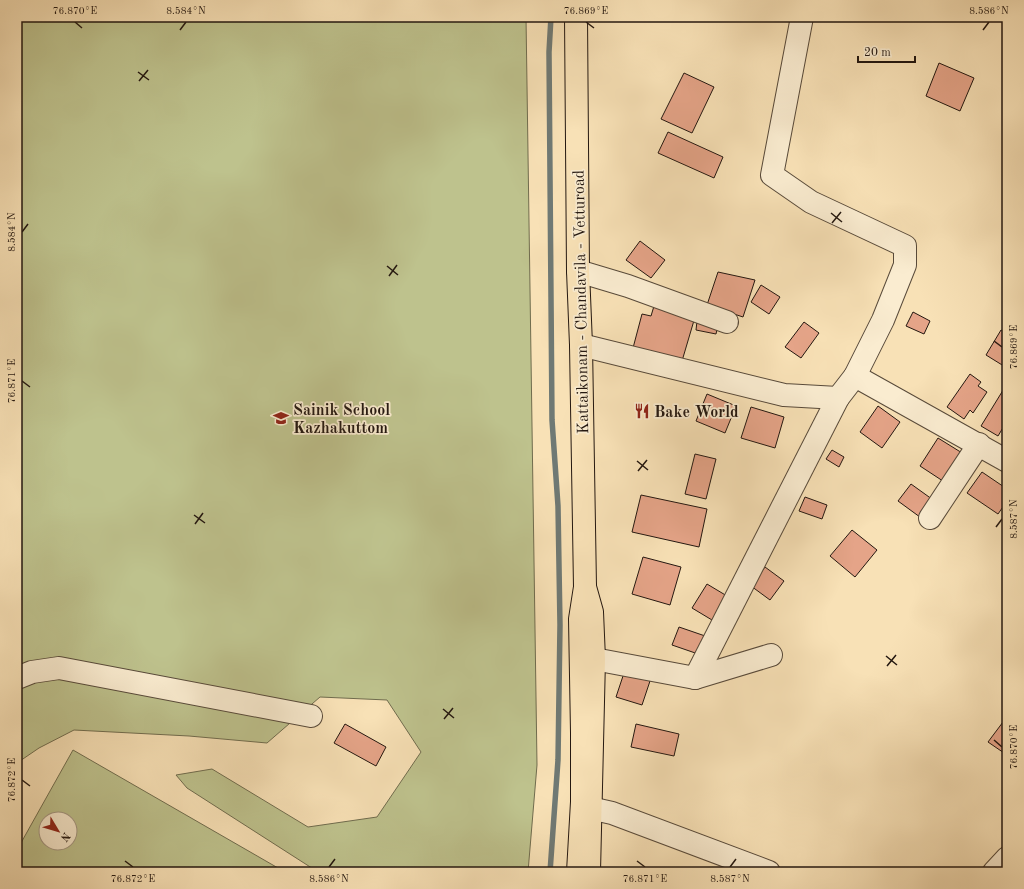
<svg xmlns="http://www.w3.org/2000/svg" width="1024" height="889" font-family="'Old Standard TT',serif">
<rect width="100%" height="100%" fill="#f8e1b6"/>
<filter id="stains"><feTurbulence type="fractalNoise" baseFrequency=".005" numOctaves="4"/><feColorMatrix values="0 0 0 0 .2 0 0 0 0 .09 0 0 0 0 .02 0 0 0 .5 -.17"/></filter>
<radialGradient id="worn" r=".72"><stop offset=".6" stop-color="#630" stop-opacity="0"/><stop offset="1" stop-color="#630" stop-opacity=".3"/></radialGradient>
<g fill="#bec28d" stroke="#706c4e" fill-rule="evenodd">
<polygon points="17,17 526,17 537,765 528,872 318,872 187,788 176,775 212,769 308,827 377,817 421,752 387,700 320,697 267,743 189,736 74,730 39,748 17,763"/>
<path d="M73,750L285,872H17V850ZM46,819H70V843H46Z"/>
</g>
<g fill="none" stroke-linecap="round" stroke-linejoin="round">
<polyline stroke="#6f7974" stroke-width="5.5" points="550,872 558,760 560,625 558,506 552,420 549,52 551,17"/>
</g>
<g fill="#e5a488" stroke="#231710">
<polygon points="939,63 974,78 960,111 926,96"/>
<polygon points="684,73 714,87 692,133 661,119"/>
<polygon points="668,132 723,157 714,178 658,153"/>
<polygon points="640,241 665,260 651,278 626,260"/>
<polygon points="718,272 755,280 743,317 707,305"/>
<polygon points="761,285 780,297 769,314 751,302"/>
<polygon points="654,306 695,317 682,361 633,348 642,314 651,316"/>
<polygon points="913,312 930,321 924,334 906,326"/>
<polygon points="697,321 718,325 716,334 696,330"/>
<polygon points="804,322 819,333 801,358 785,347"/>
<polygon points="1001,330 1007,333 1007,368 986,355"/>
<polygon points="970,374 981,382 978,386 987,392 973,413 970,410 964,419 947,407"/>
<polygon points="1005,387 1007,388 1007,421 998,436 981,426"/>
<polygon points="707,394 736,406 725,433 696,421"/>
<polygon points="878,406 900,422 882,448 860,432"/>
<polygon points="751,407 784,417 775,448 741,438"/>
<polygon points="938,438 967,456 949,485 920,466"/>
<polygon points="832,450 844,457 839,467 826,459"/>
<polygon points="695,454 716,459 706,499 685,494"/>
<polygon points="982,472 1007,489 1007,501 998,514 967,493"/>
<polygon points="911,484 936,502 924,520 898,501"/>
<polygon points="641,495 707,509 699,547 632,532"/>
<polygon points="805,497 827,505 822,519 799,511"/>
<polygon points="852,530 877,550 855,577 830,556"/>
<polygon points="643,557 681,567 670,605 632,594"/>
<polygon points="765,567 784,581 770,600 751,586"/>
<polygon points="707,584 732,599 717,623 692,608"/>
<polygon points="679,627 711,638 704,656 672,645"/>
<polygon points="624,673 650,681 642,705 616,697"/>
<polygon points="1006,718 1007,718 1007,755 988,742"/>
<polygon points="345,724 386,747 376,766 334,743"/>
<polygon points="636,724 679,734 674,756 631,747"/>
</g>
<g fill="none" stroke-linecap="round" stroke-linejoin="round">
<defs>
<g id="minor">
<polyline points="802,17 772,175 811,202 905,246 905,265 883,320 855,376"/>
<polyline points="578,271 628,286 727,322"/>
<polyline points="581,345 784,395 838,398 855,376 1007,461"/>
<polyline points="930,518 979,444"/>
<polyline points="594,659 695,678 771,655"/>
<polyline points="17,678 32,672 59,668 311,716"/>
<polyline points="695,678 838,398"/>
<polyline points="590,808 612,813 769,872"/>
<polyline points="994,872 1007,858"/>
</g>
<g id="major">
<polyline points="576,17 578,271 581,345 585,587"/>
<polyline points="578,872 582,802 582,733 580,619 585,587 592,612 594,659 589,872"/>
</g>
</defs>
<use href="#minor" stroke="#584a3a" stroke-width="24"/>
<use href="#major" stroke="#231710" stroke-width="24"/>
<use href="#minor" stroke="#faecd0" stroke-width="22"/>
<use href="#major" stroke="#f8e1b6" stroke-width="22"/>
</g>
<path fill="none" stroke="#231710" stroke-width="1.5" d="M75,22L82,28M586,22L594,28M180,30L186,22M983,30L989,22M138,72L149,80M139,81L148,70M831,213L842,222M832,223L841,212M22,232L28,224M387,266L398,275M389,276L397,265M994,341L1002,347M22,381L30,387M637,461L648,470M638,471L647,460M194,515L205,523M195,524L203,513M996,527L1002,519M886,656L897,665M887,666L896,655M443,709L454,718M444,719L453,708M994,740L1002,747M22,780L30,786M125,861L133,867M637,861L645,867M329,867L335,859M730,867L736,859"/>
<defs>
<symbol id="restaurant-bare" viewBox="-9 -9 18 18"><path d="M-5-6h1v4h1v-4h1v4h1v-4h1v5L-1.5 .5V6h-2V.5L-5-1ZM5-6V6H3V1.5H1.5Q1.5-4 5-6Z" fill="#8f2418" stroke="#faecd0" stroke-width="2.5" paint-order="stroke"/></symbol>
<symbol id="school-bare" viewBox="-9 -9 18 18"><path d="M0-5L7-2L0 1L-7-2ZM-4 1L0 2.5L4 1V4Q0 6-4 4Z" fill="#8f2418" stroke="#faecd0" stroke-width="2.5" paint-order="stroke"/></symbol>
</defs>
<g fill-rule="evenodd">
<use href="#restaurant-bare" x="631" y="400" width="22" height="22"/>
<use href="#school-bare" x="270" y="407" width="22" height="22"/>
</g>
<g text-anchor="middle" stroke-width="3.5" stroke-linejoin="round" paint-order="stroke">
<g font-size="16" fill="#231710" stroke="#faecd0">
<text transform="translate(580 302) rotate(-91)" y="6">Kattaikonam - Chandavila - Vetturoad</text>
</g>
<g font-size="16" font-weight="bold" fill="#231710" stroke="#faecd0" text-anchor="start">
<text x="293" y="415">Sainik School<tspan x="293" dy="18">Kazhakuttom</tspan></text>
<text x="654" y="417">Bake World</text>
</g>
</g>
<rect width="1024" height="889" fill="none" stroke="#f8e1b6" stroke-width="44"/>
<g transform="translate(58 831) rotate(128)"><circle r="19" fill="#faecd0" stroke="#a49783"/>
<path d="M0-3L7 15L0 10L-7 15Z" fill="#8f2418"/>
<text y="-6" font-size="11" font-weight="bold" text-anchor="middle" fill="#231710">N</text>
</g>
<path d="M858 56v6h57v-6" fill="none" stroke="#231710" stroke-width="2"/>
<text x="864" y="56" font-size="12" fill="#231710" stroke="#faecd0" stroke-width="3" paint-order="stroke">20 m</text>
<rect x="22" y="22" width="980" height="845" fill="none" stroke="#231710" stroke-width="1.5"/>
<g font-size="10" text-anchor="middle" fill="#231710">
<text x="75" y="14">76.870°E</text>
<text x="186" y="14">8.584°N</text>
<text x="586" y="14">76.869°E</text>
<text x="989" y="14">8.586°N</text>
<text transform="translate(11 232) rotate(-90)" y="4">8.584°N</text>
<text transform="translate(1013 347) rotate(-90)" y="4">76.869°E</text>
<text transform="translate(11 381) rotate(-90)" y="4">76.871°E</text>
<text transform="translate(1013 519) rotate(-90)" y="4">8.587°N</text>
<text transform="translate(1013 747) rotate(-90)" y="4">76.870°E</text>
<text transform="translate(11 780) rotate(-90)" y="4">76.872°E</text>
<text x="133" y="882">76.872°E</text>
<text x="329" y="882">8.586°N</text>
<text x="645" y="882">76.871°E</text>
<text x="730" y="882">8.587°N</text>
</g>
<rect width="100%" height="100%" filter="url(#stains)"/>
<rect width="100%" height="100%" fill="url(#worn)"/>
</svg>
